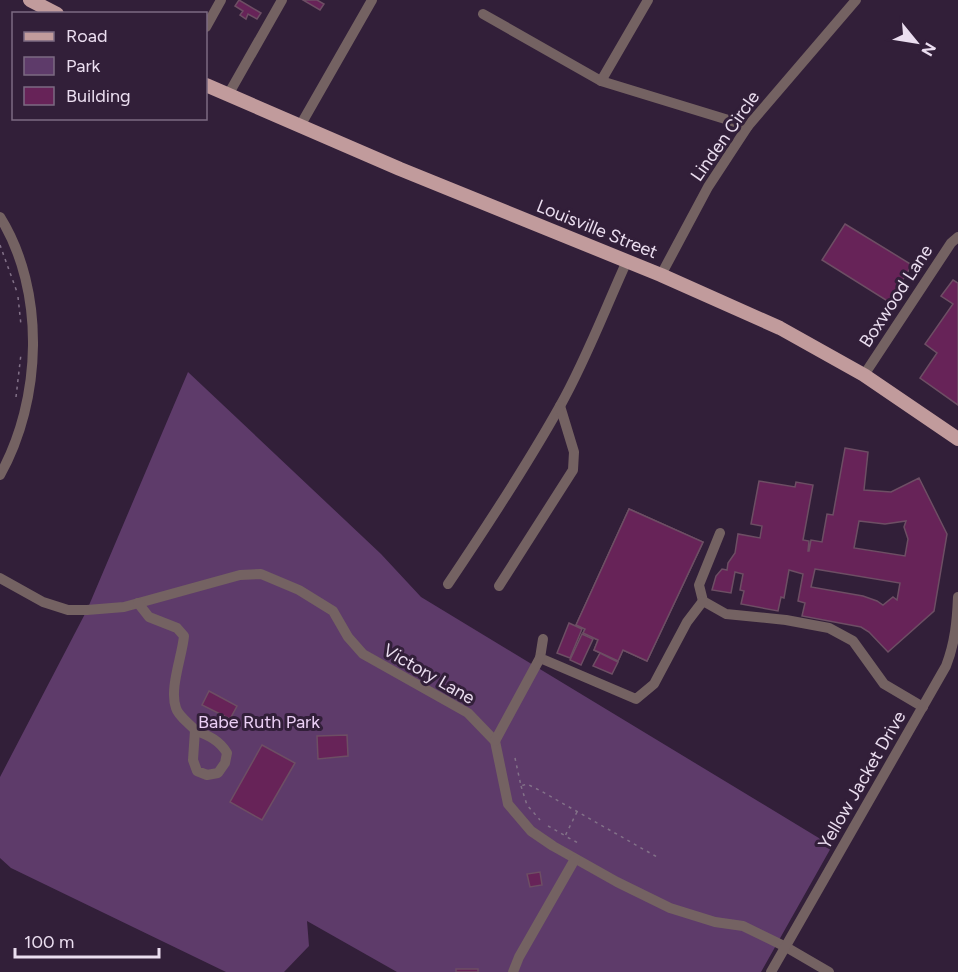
<svg xmlns="http://www.w3.org/2000/svg" width="958" height="972" font-family="Figtree,sans-serif">
<rect width="100%" height="100%" fill="#321f39"/>
<polygon fill="#5e3b6a" points="188,372 381,554 421,597 832,846 761,972 397,972 307,921 309,946 284,972 226,972 11,868 0,858 0,777 87,610"/>
<g fill="#672358" stroke="#6d4e64" stroke-width="1.5" fill-rule="evenodd">
<polygon points="239,0 261,13 257,19 248,14 246,19 240,15 243,11 235,6"/>
<polygon points="303,0 317,0 324,4 320,10"/>
<polygon points="845,224 912,265 889,302 822,260"/>
<polygon points="953,280 958,283 958,405 920,378 937,353 925,344 953,304 941,296"/>
<path d="M845,448L868,452L864,490L891,492L919,478L947,534L934,611L888,652L869,632L861,627L802,616L805,603L798,601L803,574L789,570L784,598L781,597L778,611L741,604L744,591L740,590L743,574L735,572L731,593L712,590L716,576L722,569L727,570L728,563L735,553L738,534L760,538L762,526L751,524L759,481L795,487L796,482L813,485L803,540L809,541L808,551H809L811,540L822,542L827,514L833,515ZM859,521L885,524L906,521L904,527L908,539L905,556L854,548ZM815,569L900,583L897,600L893,597L883,605L877,601L863,596L811,587Z"/>
<polygon points="629,509 703,542 647,661 623,650 618,661 594,650 598,640 583,633 585,629 576,625"/>
<polygon points="629,509 703,542 647,661 623,650 618,661 594,650 598,640 583,633 585,629 576,625"/>
<polygon points="569,623 582,629 570,658 557,653"/>
<polygon points="582,634 593,639 581,665 570,660"/>
<polygon points="600,653 618,662 612,674 593,666"/>
<polygon points="209,691 237,706 230,719 202,705"/>
<polygon points="347,735 348,756 318,759 317,736"/>
<polygon points="262,745 295,763 262,820 230,802"/>
<polygon points="540,872 542,885 530,887 527,874"/>
<rect x="456" y="969" width="22" height="3"/>
</g>
<g fill="none" stroke-linecap="round" stroke-linejoin="round">
<g stroke="#827188" stroke-width="1.5" stroke-dasharray="3 4.5" stroke-linecap="butt">
<polyline points="0,245 17,292"/>
<polyline points="18,297 21,325"/>
<polyline points="16,397 21,354"/>
<polyline points="515,758 521,786 527,784 541,791 657,857"/>
<polyline points="521,786 527,805 540,820"/>
<polyline points="577,812 565,836 580,844"/>
<polyline points="548,826 564,835"/>
</g>
<g stroke="#746262" stroke-width="10">
<polyline points="483,14 601,81 748,126"/>
<polyline points="206,27 221,0"/>
<polyline points="601,81 648,0"/>
<polyline points="228,95 282,0"/>
<polyline points="300,126 372,0"/>
<path d="M0,217C46,291 42,400 0,475"/>
<polyline points="661,275 708,187 748,126 856,0"/>
<polyline points="864,375 951,243 958,237"/>
<polyline points="720,533 699,585 703,601 726,614 786,620 829,628 853,641 884,684 923,707"/>
<polyline points="0,578 43,602 68,610 87,610 124,607 240,575 261,574 299,590 333,611 348,637 363,654 468,713 495,741 508,804 531,831 553,846 617,882 670,908 715,922 743,926 786,947 829,972"/>
<path d="M448,584C487,526 526,467 560,406C586,360 605,309 627,261"/>
<polyline points="499,586 573,470 574,452 560,406"/>
<path d="M138,603L149,617L177,628L184,636C182,657 169,689 176,708C178,716 190,724 195,730L193,760L197,771L207,775L218,773L225,763L227,753C219,740 209,736 195,730"/>
<polyline points="543,639 540,658 636,699 654,684 687,622 703,601"/>
<polyline points="495,741 540,658"/>
<polyline points="513,972 519,957 575,859"/>
<path d="M771,972L946,666C955,643 957,621 958,597"/>
</g>
<g stroke="#c19b9c" stroke-width="14">
<polyline points="30,0 57,14"/>
<polyline points="206,85 400,169 661,275 780,328 864,375 958,439"/>
</g>
</g>
<g text-anchor="middle" stroke-width="6" stroke-linejoin="round" paint-order="stroke">
<g font-size="18" fill="#ebdef0" stroke="#321f39">
<text transform="translate(725 136) rotate(-55)" y="6">Linden Circle</text>
<text transform="translate(597 229) rotate(22)" y="6">Louisville Street</text>
<text transform="translate(896 296) rotate(-57)" y="6">Boxwood Lane</text>
<text transform="translate(429 674) rotate(30)" y="6">Victory Lane</text>
<text transform="translate(862 780) rotate(-60)" y="6">Yellow Jacket Drive</text>
</g>
<g font-size="18" fill="#ebcff5" stroke="#321f39">
<text x="259" y="728">Babe Ruth Park</text>
</g>
</g>
<rect x="12" y="12" width="195" height="108" fill="#321f39" stroke="#7c6b82" stroke-width="1.5"/>
<rect x="24" y="32" width="30" height="9" fill="#c19b9c" stroke="#7c6b82" stroke-width="1.5"/>
<text x="66" y="42" font-size="18" fill="#ebdef0">Road</text>
<rect x="24" y="57" width="30" height="18" fill="#5e3b6a" stroke="#7c6b82" stroke-width="1.5"/>
<text x="66" y="72" font-size="18" fill="#ebdef0">Park</text>
<rect x="24" y="87" width="30" height="18" fill="#672358" stroke="#7c6b82" stroke-width="1.5"/>
<text x="66" y="102" font-size="18" fill="#ebdef0">Building</text>
<g transform="translate(916 42) rotate(120)" stroke="#321f39" stroke-width="4.5" paint-order="stroke">
<path d="M0-4.5L10 22L0 15L-10 22Z" fill="#ebdef0"/>
<text y="-9" font-size="16" font-weight="bold" text-anchor="middle" fill="#ebdef0">N</text>
</g>
<path d="M15 948v9h144v-9" fill="none" stroke="#ebdef0" stroke-width="3"/>
<text x="24" y="948" font-size="18" fill="#ebdef0" stroke="#321f39" stroke-width="4.5" paint-order="stroke">100 m</text>
</svg>
